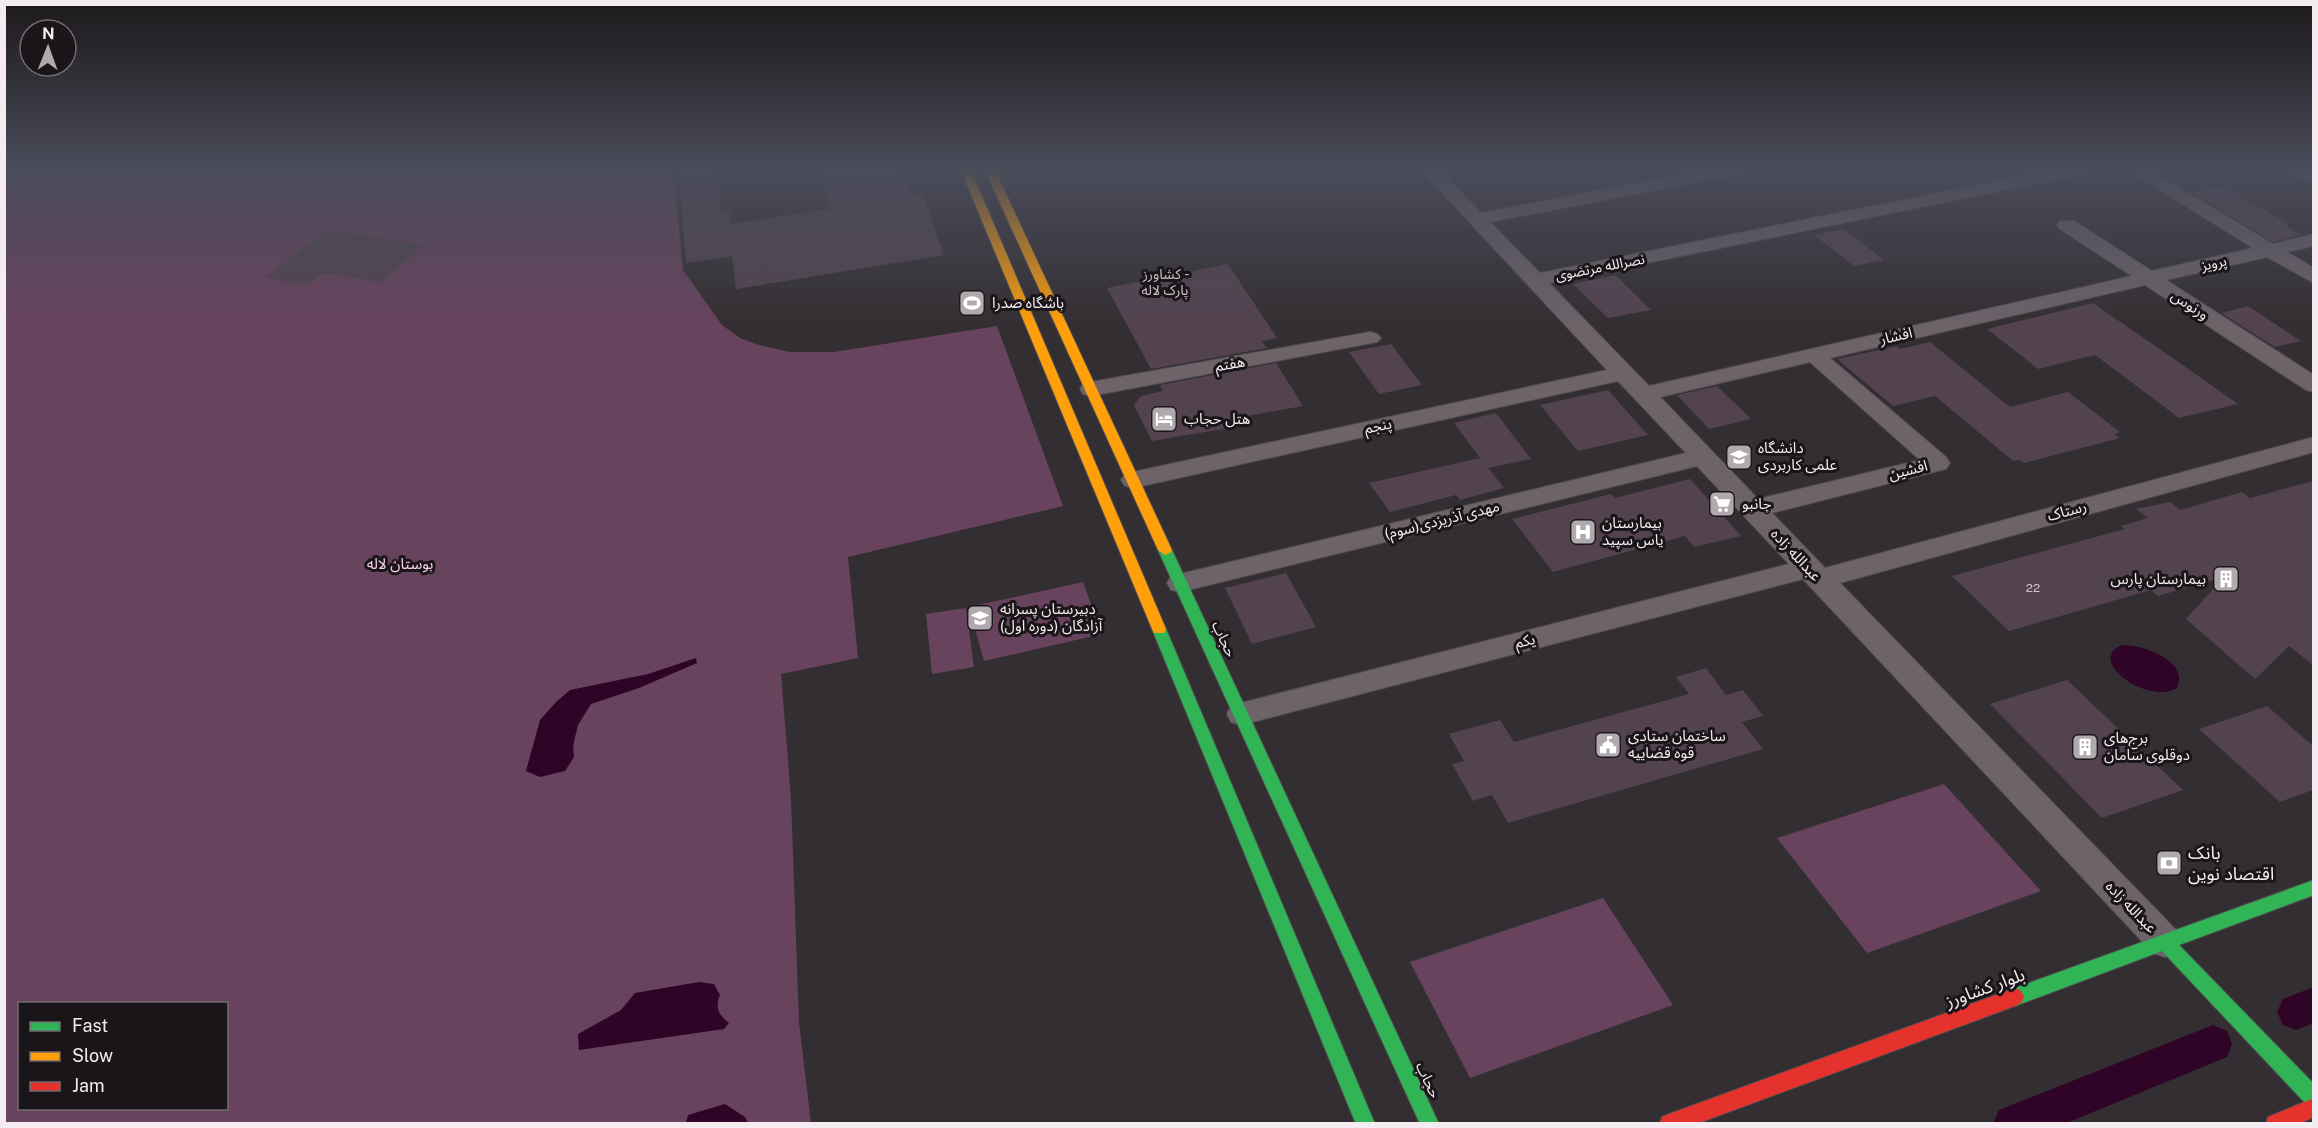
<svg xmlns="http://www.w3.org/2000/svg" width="2318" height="1128" font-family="'Public Sans','Noto Sans Arabic',sans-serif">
<rect width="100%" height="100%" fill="#332e31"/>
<g fill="#68435d" fill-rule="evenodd">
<path d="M5,168H673L683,270L722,325L740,338L759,345L790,352H834L997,326L1063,506L848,557L858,658L781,674L791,798L799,1023L811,1123L5,1124ZM20,1004H226V1108H20Z"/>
<polygon points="1083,582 1102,634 984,661 969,607"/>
<polygon points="966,608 974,667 932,674 926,614"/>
<polygon points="1944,784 2041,891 1867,953 1777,838"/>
<polygon points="1603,898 1673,1005 1470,1078 1410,962"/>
</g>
<g fill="#300427">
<path d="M2123,645C2143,645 2189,660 2177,688C2146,706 2084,658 2123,645Z"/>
<polygon points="696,658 697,663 639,688 591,704 578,725 573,746 574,757 565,771 540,777 526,771 540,720 556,702 570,690 648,674"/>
<path d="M699,982L714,984L720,995C715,1008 718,1014 729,1023L724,1029L579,1050L578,1034L621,1010L635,993Z"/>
<polygon points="725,1104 745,1117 748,1123 686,1123 688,1115"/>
</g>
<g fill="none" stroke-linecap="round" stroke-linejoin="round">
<g fill="#300427" fill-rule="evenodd">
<polygon points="2314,987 2314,1023 2296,1030 2283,1025 2277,1012 2283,999"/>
<polygon points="2213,1025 2227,1031 2232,1044 2227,1057 2064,1124 1993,1124 1999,1110"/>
</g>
</g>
<g fill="#53434f">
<polygon points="678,168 717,168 721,212 729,211 730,224 830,209 819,168 901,168 911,196 923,195 944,255 736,289 732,256 686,263"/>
<polygon points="2223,186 2289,224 2285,225 2301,235 2273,242 2191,192"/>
<polygon points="1844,229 1884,260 1854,266 1814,235"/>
<polygon points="327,230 370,236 423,245 380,282 323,273 307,285 265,278"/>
<polygon points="1228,264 1277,338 1262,341 1267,348 1151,369 1107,288"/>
<polygon points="1615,275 1651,310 1608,318 1573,284"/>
<polygon points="2093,303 2164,352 2238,404 2179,418 2095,355 2038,369 1987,329"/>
<polygon points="2248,306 2301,341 2275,347 2221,313"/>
<polygon points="1930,342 2010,407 2068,392 2120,432 2114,434 2120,438 2024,463 2019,460 2013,461 1935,396 1893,406 1837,359 1897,346 1900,349"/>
<polygon points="1391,344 1422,385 1379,394 1349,352"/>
<polygon points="1276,363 1303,406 1231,419 1235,427 1152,441 1134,405 1141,396 1163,391 1160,385"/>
<polygon points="1717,386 1751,419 1709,429 1677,395"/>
<polygon points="1608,390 1648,435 1578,451 1540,405"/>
<polygon points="1496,413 1531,459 1488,468 1482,460 1504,488 1460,500 1456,495 1390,512 1369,483 1480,458 1454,423"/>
<polygon points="1690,479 1741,536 1694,547 1685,536 1553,572 1512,519 1611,494 1615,498"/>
<polygon points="2313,481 2313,665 2289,646 2255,679 2186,619 2224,577 2158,596 2151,590 2009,631 1952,576 2125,529 2121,526 2148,518 2136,509 2170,502 2180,510 2242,492 2250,498"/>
<polygon points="1286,573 1316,627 1252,644 1225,588"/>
<polygon points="1706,668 1726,695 1743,690 1763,716 1742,722 1763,749 1508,823 1492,795 1473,801 1452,764 1464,761 1449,734 1500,720 1514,742 1689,694 1676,677"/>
<polygon points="2067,680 2183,790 2102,818 1990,704"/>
<polygon points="2267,706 2313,746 2313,790 2280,802 2199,729"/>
</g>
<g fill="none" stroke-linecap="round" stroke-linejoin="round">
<defs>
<g id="street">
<path d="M1419,168H1438L1481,213L1716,168H1754L1751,172L1745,173L1490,222L1540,273L2061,168H2097L2094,172L2088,173L1549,283L1649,386L2132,276L2060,229L2057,225L2060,221H2074L2152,271L2253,248L2125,168H2147L2273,244L2314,234V246L2287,252L2314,268V283L2267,257L2166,280L2314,375V392L2306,390L2145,285L1830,358L1946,457L1950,463L1946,469L1772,513L1825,568L2314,437V452L1840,583L2177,931L2181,942L2177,953L2165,957L2153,953L1803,579L1241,725L1231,722L1227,714L1231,706L1241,703L1789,564L1697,466L1180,592L1171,590L1167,583L1171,576L1180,574L1686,453L1618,381L1133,488L1125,486L1121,480L1125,474L1133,472L1607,370ZM1810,362L1920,460L1758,499L1660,397Z"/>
<polygon points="2285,168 2307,168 2314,171 2314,184 2288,172"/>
<polygon points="1370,332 1377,334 1381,338 1377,342 1091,396 1083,394 1080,389 1083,384 1091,382"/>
</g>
<g id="fast">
<polygon points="1165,545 1172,550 1439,1124 1420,1124 1158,550"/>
<polygon points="1159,624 1164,625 1166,629 1375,1124 1356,1124 1152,629 1154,625"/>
<polygon points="2314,880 2314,895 2179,945 2314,1084 2314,1107 2307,1105 2162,951 2015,1006 2009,1003 2006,997 2009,991 2015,988"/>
</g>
<g id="slow">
<polygon points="960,168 970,168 1166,629 1164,633 1154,633 1152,629"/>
<polygon points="984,168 994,168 1172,550 1170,553 1165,555 1158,550"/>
</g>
<g id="jam">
<polygon points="2015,988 2021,991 2024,997 2021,1003 2015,1006 1696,1124 1660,1124 1662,1117 1669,1114"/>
<polygon points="2314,1098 2314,1117 2298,1124 2266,1124 2268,1117"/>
</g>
</defs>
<use href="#street" stroke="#514d50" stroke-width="2"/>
<use href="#fast" stroke="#514d50" stroke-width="2"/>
<use href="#slow" stroke="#514d50" stroke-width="2"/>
<use href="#jam" stroke="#514d50" stroke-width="2"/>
<use href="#street" fill="#6d6369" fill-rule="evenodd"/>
<use href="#fast" fill="#30b455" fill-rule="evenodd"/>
<use href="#slow" fill="#ff9f0a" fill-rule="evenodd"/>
<use href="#jam" fill="#e5322d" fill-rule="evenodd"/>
</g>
<linearGradient id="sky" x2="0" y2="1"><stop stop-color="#1c191b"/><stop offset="0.52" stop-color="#4a4c5a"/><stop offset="1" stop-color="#4a4c5a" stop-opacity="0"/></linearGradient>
<rect width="2318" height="326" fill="url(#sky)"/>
<defs>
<symbol id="stadium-square" viewBox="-11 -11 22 22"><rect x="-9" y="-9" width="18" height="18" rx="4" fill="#b0aaae" stroke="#1a1518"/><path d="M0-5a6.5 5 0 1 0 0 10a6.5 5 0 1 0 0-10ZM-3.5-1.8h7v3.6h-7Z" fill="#fff"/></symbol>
<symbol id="hotel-square" viewBox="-11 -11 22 22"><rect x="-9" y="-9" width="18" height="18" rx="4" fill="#b0aaae" stroke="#1a1518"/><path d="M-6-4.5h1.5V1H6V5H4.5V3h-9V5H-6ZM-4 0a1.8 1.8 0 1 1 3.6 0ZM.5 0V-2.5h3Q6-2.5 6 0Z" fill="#fff"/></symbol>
<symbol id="university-square" viewBox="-11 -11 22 22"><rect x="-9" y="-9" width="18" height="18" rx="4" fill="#b0aaae" stroke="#1a1518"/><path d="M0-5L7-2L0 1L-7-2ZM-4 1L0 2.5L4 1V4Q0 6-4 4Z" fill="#fff"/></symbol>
<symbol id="supermarket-square" viewBox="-11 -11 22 22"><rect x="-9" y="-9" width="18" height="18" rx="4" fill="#b0aaae" stroke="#1a1518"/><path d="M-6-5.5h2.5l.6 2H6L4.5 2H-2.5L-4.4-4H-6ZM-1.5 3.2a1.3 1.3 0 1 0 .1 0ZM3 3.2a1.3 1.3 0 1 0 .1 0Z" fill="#fff"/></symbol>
<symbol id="hospital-square" viewBox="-11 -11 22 22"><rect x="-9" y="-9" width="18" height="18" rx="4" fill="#b0aaae" stroke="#1a1518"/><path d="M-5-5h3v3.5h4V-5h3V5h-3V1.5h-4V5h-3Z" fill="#fff"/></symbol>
<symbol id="building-square" viewBox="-11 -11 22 22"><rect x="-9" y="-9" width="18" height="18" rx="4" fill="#b0aaae" stroke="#1a1518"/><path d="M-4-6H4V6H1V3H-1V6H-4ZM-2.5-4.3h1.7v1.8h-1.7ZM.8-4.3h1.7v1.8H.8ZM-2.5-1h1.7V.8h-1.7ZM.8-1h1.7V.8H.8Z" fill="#fff"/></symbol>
<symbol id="school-square" viewBox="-11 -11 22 22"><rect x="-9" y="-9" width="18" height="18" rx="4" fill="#b0aaae" stroke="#1a1518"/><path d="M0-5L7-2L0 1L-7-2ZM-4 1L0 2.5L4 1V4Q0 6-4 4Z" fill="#fff"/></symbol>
<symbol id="civic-square" viewBox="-11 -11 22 22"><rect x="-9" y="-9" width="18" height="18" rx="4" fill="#b0aaae" stroke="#1a1518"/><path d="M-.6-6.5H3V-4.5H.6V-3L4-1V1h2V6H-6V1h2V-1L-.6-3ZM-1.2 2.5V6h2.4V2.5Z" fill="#fff"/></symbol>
<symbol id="bank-square" viewBox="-11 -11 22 22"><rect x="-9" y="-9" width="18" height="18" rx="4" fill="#b0aaae" stroke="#1a1518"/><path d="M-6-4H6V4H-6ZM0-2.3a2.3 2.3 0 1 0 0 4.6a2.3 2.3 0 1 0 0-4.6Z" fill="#fff"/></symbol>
</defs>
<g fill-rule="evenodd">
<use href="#stadium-square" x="957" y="288" width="30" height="30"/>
<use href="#hotel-square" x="1149" y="404" width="30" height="30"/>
<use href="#university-square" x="1724" y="442" width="30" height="30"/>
<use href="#supermarket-square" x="1707" y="489" width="30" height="30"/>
<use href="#hospital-square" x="1568" y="517" width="30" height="30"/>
<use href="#building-square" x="2211" y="564" width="30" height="30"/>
<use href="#school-square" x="965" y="603" width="30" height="30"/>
<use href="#civic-square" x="1593" y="730" width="30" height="30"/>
<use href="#building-square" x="2070" y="732" width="30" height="30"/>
<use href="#bank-square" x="2154" y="848" width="30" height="30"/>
</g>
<g text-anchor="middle" stroke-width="6" stroke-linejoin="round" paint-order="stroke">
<g font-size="12" fill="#ccc2c8">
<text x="2033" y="592">22</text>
</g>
<g font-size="14" fill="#f4ecf1" stroke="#1a1518">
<text transform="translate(2214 263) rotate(-13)" y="5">پرویز</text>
<text transform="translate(1600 267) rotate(-11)" y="5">نصرالله مرتضوی</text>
</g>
<g font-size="14" fill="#d0c2cb" stroke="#1a1518">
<text x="1165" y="279">کشاورز -<tspan x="1165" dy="16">پارک لاله</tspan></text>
</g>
<g font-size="15" fill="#f4ecf1" stroke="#1a1518" text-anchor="start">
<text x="992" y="308">باشگاه صدرا</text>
<text x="1184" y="424">هتل حجاب</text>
<text x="1758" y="453">دانشگاه<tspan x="1758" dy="17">علمی کاربردی</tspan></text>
<text x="1742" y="509">جانبو</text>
<text x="1602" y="528">بیمارستان<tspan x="1602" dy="17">یاس سپید</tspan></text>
<text x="2206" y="584" text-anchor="end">بیمارستان پارس</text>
<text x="1000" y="614">دبيرستان پسرانه<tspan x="1000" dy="17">آزادگان (دوره اول)</tspan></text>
<text x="1628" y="741">ساختمان ستادی<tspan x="1628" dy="17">قوه قضاییه</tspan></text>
<text x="2104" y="743">برج‌های<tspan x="2104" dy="17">دوقلوی سامان</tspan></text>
</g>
<g font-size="15" fill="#f4ecf1" stroke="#1a1518">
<text transform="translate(2190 305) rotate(33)" y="5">ورنوس</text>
<text transform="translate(1896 336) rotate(-13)" y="5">افشار</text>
<text transform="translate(1230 364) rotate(-10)" y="5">هفتم</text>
<text transform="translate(1378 426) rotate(-12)" y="5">پنجم</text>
<text transform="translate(1908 470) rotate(-14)" y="5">افشین</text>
<text transform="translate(2067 511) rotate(-15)" y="5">رستاک</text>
<text transform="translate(1442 520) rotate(-14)" y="5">مهدی آذریزدی(سوم)</text>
<text transform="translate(1796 555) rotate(47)" y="5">عبدالله زاده</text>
<text transform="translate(1224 639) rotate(65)" y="5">حجاب</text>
<text transform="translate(1525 641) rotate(-14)" y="5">یکم</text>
<text transform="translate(2131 907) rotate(46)" y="5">عبدالله زاده</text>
<text transform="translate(1428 1080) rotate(65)" y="5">حجاب</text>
</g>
<g font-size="15" fill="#f9d0ec" stroke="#1a1518">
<text x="400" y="569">بوستان لاله</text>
</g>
<g font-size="18" fill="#f4ecf1" stroke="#1a1518" text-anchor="start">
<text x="2188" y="859">بانک<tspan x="2188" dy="21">اقتصاد نوین</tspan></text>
</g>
<g font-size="18" fill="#f4ecf1" stroke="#1a1518">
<text transform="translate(1985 988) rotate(-20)" y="6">بلوار کشاورز</text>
</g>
</g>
<rect width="2318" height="1128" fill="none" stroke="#f4ecf1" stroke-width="12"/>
<rect x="18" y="1002" width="210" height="108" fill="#1a1518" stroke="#716b6f" stroke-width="1.5"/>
<rect x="30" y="1022" width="30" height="9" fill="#30b455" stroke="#716b6f" stroke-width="1.5"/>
<text x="72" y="1032" font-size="18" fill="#f4ecf1">Fast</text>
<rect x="30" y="1052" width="30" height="9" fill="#ff9f0a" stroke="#716b6f" stroke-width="1.5"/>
<text x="72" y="1062" font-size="18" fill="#f4ecf1">Slow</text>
<rect x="30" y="1082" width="30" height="9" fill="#e5322d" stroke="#716b6f" stroke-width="1.5"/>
<text x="72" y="1092" font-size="18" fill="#f4ecf1">Jam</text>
<g transform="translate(48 48) rotate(1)"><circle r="28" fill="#1a1518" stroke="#716b6f" stroke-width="1.5"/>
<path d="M0-4.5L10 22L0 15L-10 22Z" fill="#b0aaae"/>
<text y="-9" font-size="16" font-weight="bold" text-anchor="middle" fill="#f4ecf1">N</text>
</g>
</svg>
